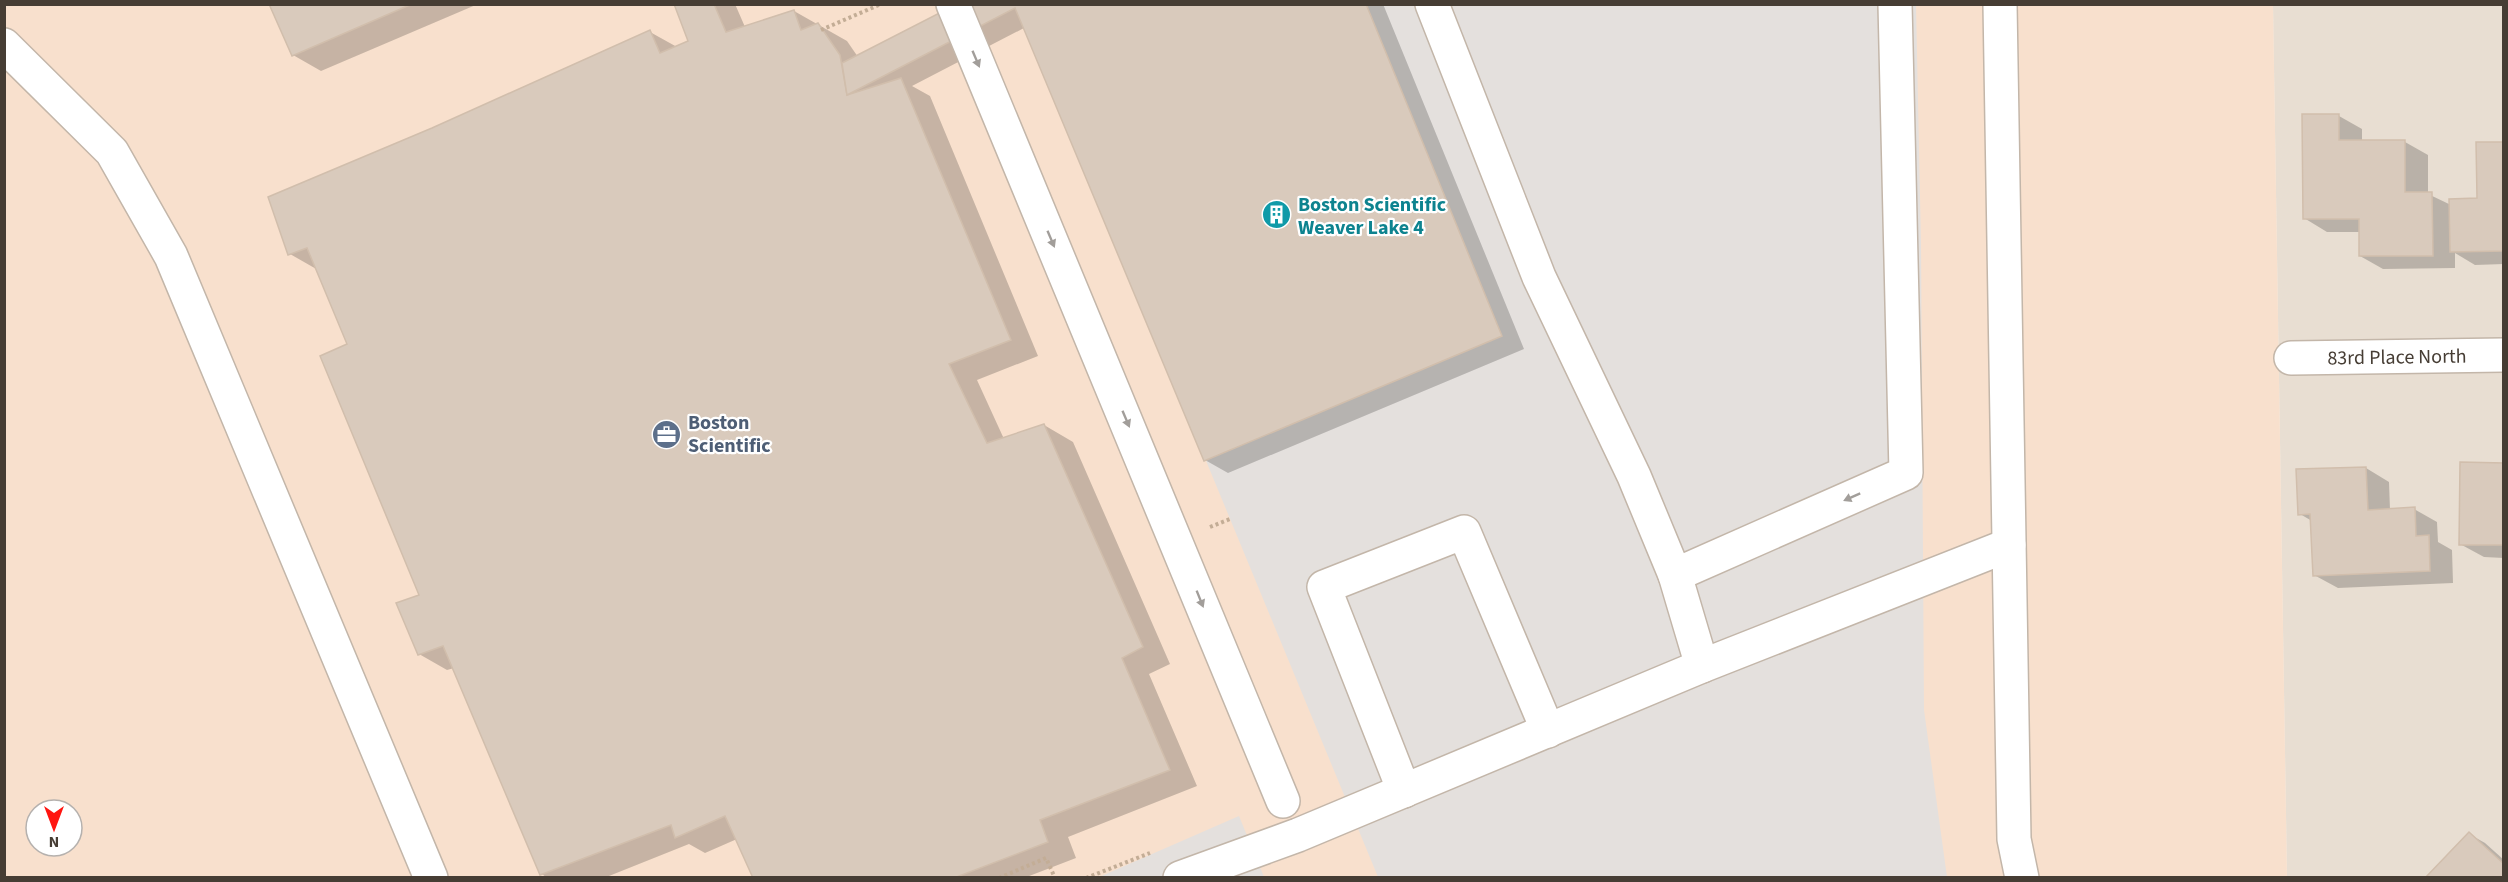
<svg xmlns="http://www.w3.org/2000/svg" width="2508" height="882" font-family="'Source Sans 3',sans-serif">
<rect width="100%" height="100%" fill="#f4ede4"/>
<polygon fill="#e8ded2" points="2273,5 2503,5 2503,877 2287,877"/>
<path fill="#f8e0cd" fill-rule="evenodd" d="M5,5H2273L2287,877L5,878ZM36,810H72V846H36Z"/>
<g fill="#e4e0dd">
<polygon points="1054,4 1916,5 1921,244 1924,710 1947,877 1378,877 1033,42"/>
<polygon points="1239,816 1264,877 1097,878"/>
</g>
<g fill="#0003">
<polygon points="271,4 478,4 321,71 293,55"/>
<polygon points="675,4 735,4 745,27 794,11 847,41 858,57 960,4 1383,4 1524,349 1228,473 1205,460 1024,28 912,86 930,96 1038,356 977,380 1004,439 1044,425 1073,442 1170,664 1149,674 1197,786 1068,837 1076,858 1024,878 754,878 737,839 705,853 689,844 604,878 547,878 542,874 454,668 447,670 419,654 421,596 349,344 318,270 290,254 433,130 650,32 677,47 690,42"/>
<polygon points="2339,116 2362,129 2362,142 2405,142 2428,155 2428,194 2451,205 2478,199 2504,144 2504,264 2475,265 2455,253 2455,268 2383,269 2360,256 2360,232 2327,232 2304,218"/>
<polygon points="2504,465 2504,558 2484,557 2460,544"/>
<polygon points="2366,468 2389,482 2390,510 2414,509 2437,522 2438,542 2452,550 2453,583 2338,588 2314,575 2312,521 2300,514"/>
<polygon points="2469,834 2485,843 2504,860 2504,878"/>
</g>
<g fill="#d9cabc" stroke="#d1beac" stroke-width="1.5">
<polygon points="269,4 412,4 292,56"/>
<polygon points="674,4 714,4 726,32 794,10 801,30 818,23 840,55 847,95 901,78 1011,340 949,364 987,443 1044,424 1143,647 1122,658 1170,770 1040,820 1048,842 954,878 753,878 725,816 675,838 671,825 540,875 443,646 418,655 396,603 419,595 320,356 347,344 307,248 288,255 268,197 432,128 650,30 660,53 688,41"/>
<polygon points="957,4 1366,4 1502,336 1204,461 1015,8 847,95 842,63"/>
<polygon points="2302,114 2339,114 2339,140 2405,140 2405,192 2432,192 2433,256 2359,256 2359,219 2303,219"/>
<polygon points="2476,142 2504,142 2504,251 2450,252 2449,199 2477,198"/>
<polygon points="2460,462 2504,463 2504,545 2459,545"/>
<polygon points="2366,467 2368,510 2415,507 2416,536 2429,535 2430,571 2313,576 2310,514 2298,515 2296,469"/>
<polygon points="2469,832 2504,864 2504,878 2425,878"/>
</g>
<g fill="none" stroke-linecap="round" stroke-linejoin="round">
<defs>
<g id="minor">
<polyline points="953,4 1283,801"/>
<polyline points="1432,4 1539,277 1634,476 1675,575 1702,666"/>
<polyline points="2000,4 2014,839 2022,878"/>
<polyline points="4,45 112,152 171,256 431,878"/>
<path id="s1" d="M2291,358L2504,355"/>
<polyline points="1675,575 1906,473 1895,4"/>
<polyline points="1404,791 1324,587 1464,532 1548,731"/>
<polyline points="1180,878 1298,835 1702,666 2009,545"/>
</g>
</defs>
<use href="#minor" stroke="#c3b6a9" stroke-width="36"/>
<g stroke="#c3ad96" stroke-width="4" stroke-dasharray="3 3" stroke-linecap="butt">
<polyline points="821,30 881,4"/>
<polyline points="1210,527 1230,519"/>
<polyline points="999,878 1046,858 1055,878"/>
<polyline points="1086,878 1150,853"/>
</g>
<use href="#minor" stroke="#fff" stroke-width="33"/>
</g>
<defs><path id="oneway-solid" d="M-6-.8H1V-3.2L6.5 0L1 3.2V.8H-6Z" transform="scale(1.5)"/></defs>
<g fill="#a29e9a">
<use href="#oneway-solid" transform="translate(976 59) rotate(67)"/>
<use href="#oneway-solid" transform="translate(1051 239) rotate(67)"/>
<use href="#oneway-solid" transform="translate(1126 419) rotate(67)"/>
<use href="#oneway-solid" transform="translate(1852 497) rotate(156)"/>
<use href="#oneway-solid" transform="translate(1200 599) rotate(68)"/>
</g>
<defs>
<symbol id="building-disc" viewBox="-11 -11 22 22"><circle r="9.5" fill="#0f9aa8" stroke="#fff"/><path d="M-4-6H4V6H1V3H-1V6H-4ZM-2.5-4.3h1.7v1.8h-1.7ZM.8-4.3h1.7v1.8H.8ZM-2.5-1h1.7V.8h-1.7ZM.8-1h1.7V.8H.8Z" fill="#fff"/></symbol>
<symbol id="office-disc" viewBox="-11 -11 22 22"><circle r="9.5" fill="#5c6f8a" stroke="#fff"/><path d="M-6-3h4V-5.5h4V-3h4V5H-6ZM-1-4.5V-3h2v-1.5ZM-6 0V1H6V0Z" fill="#fff"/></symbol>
</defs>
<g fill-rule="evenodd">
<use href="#building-disc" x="1260" y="198" width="33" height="33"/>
<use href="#office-disc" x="650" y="418" width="33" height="33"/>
</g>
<g text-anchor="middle" stroke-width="4.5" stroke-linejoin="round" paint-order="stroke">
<g font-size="20" font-weight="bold" fill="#0d838f" stroke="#fff" text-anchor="start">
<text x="1298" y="211">Boston Scientific<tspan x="1298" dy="23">Weaver Lake 4</tspan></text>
</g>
<g font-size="20" fill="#463d34" stroke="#fff">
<text dy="7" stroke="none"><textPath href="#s1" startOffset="106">83rd Place North</textPath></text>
</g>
<g font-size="20" font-weight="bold" fill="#4e5e75" stroke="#fff" text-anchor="start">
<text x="688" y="429">Boston<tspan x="688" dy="23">Scientific</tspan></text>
</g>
</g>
<rect width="2508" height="882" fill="none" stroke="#463d34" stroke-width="12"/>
<g transform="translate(54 828) rotate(180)"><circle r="28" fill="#ffffff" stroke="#b5b1ae" stroke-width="1.5"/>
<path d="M0-4.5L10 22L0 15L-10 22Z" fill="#ff1510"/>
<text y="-9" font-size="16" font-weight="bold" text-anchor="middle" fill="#463d34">N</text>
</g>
</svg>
